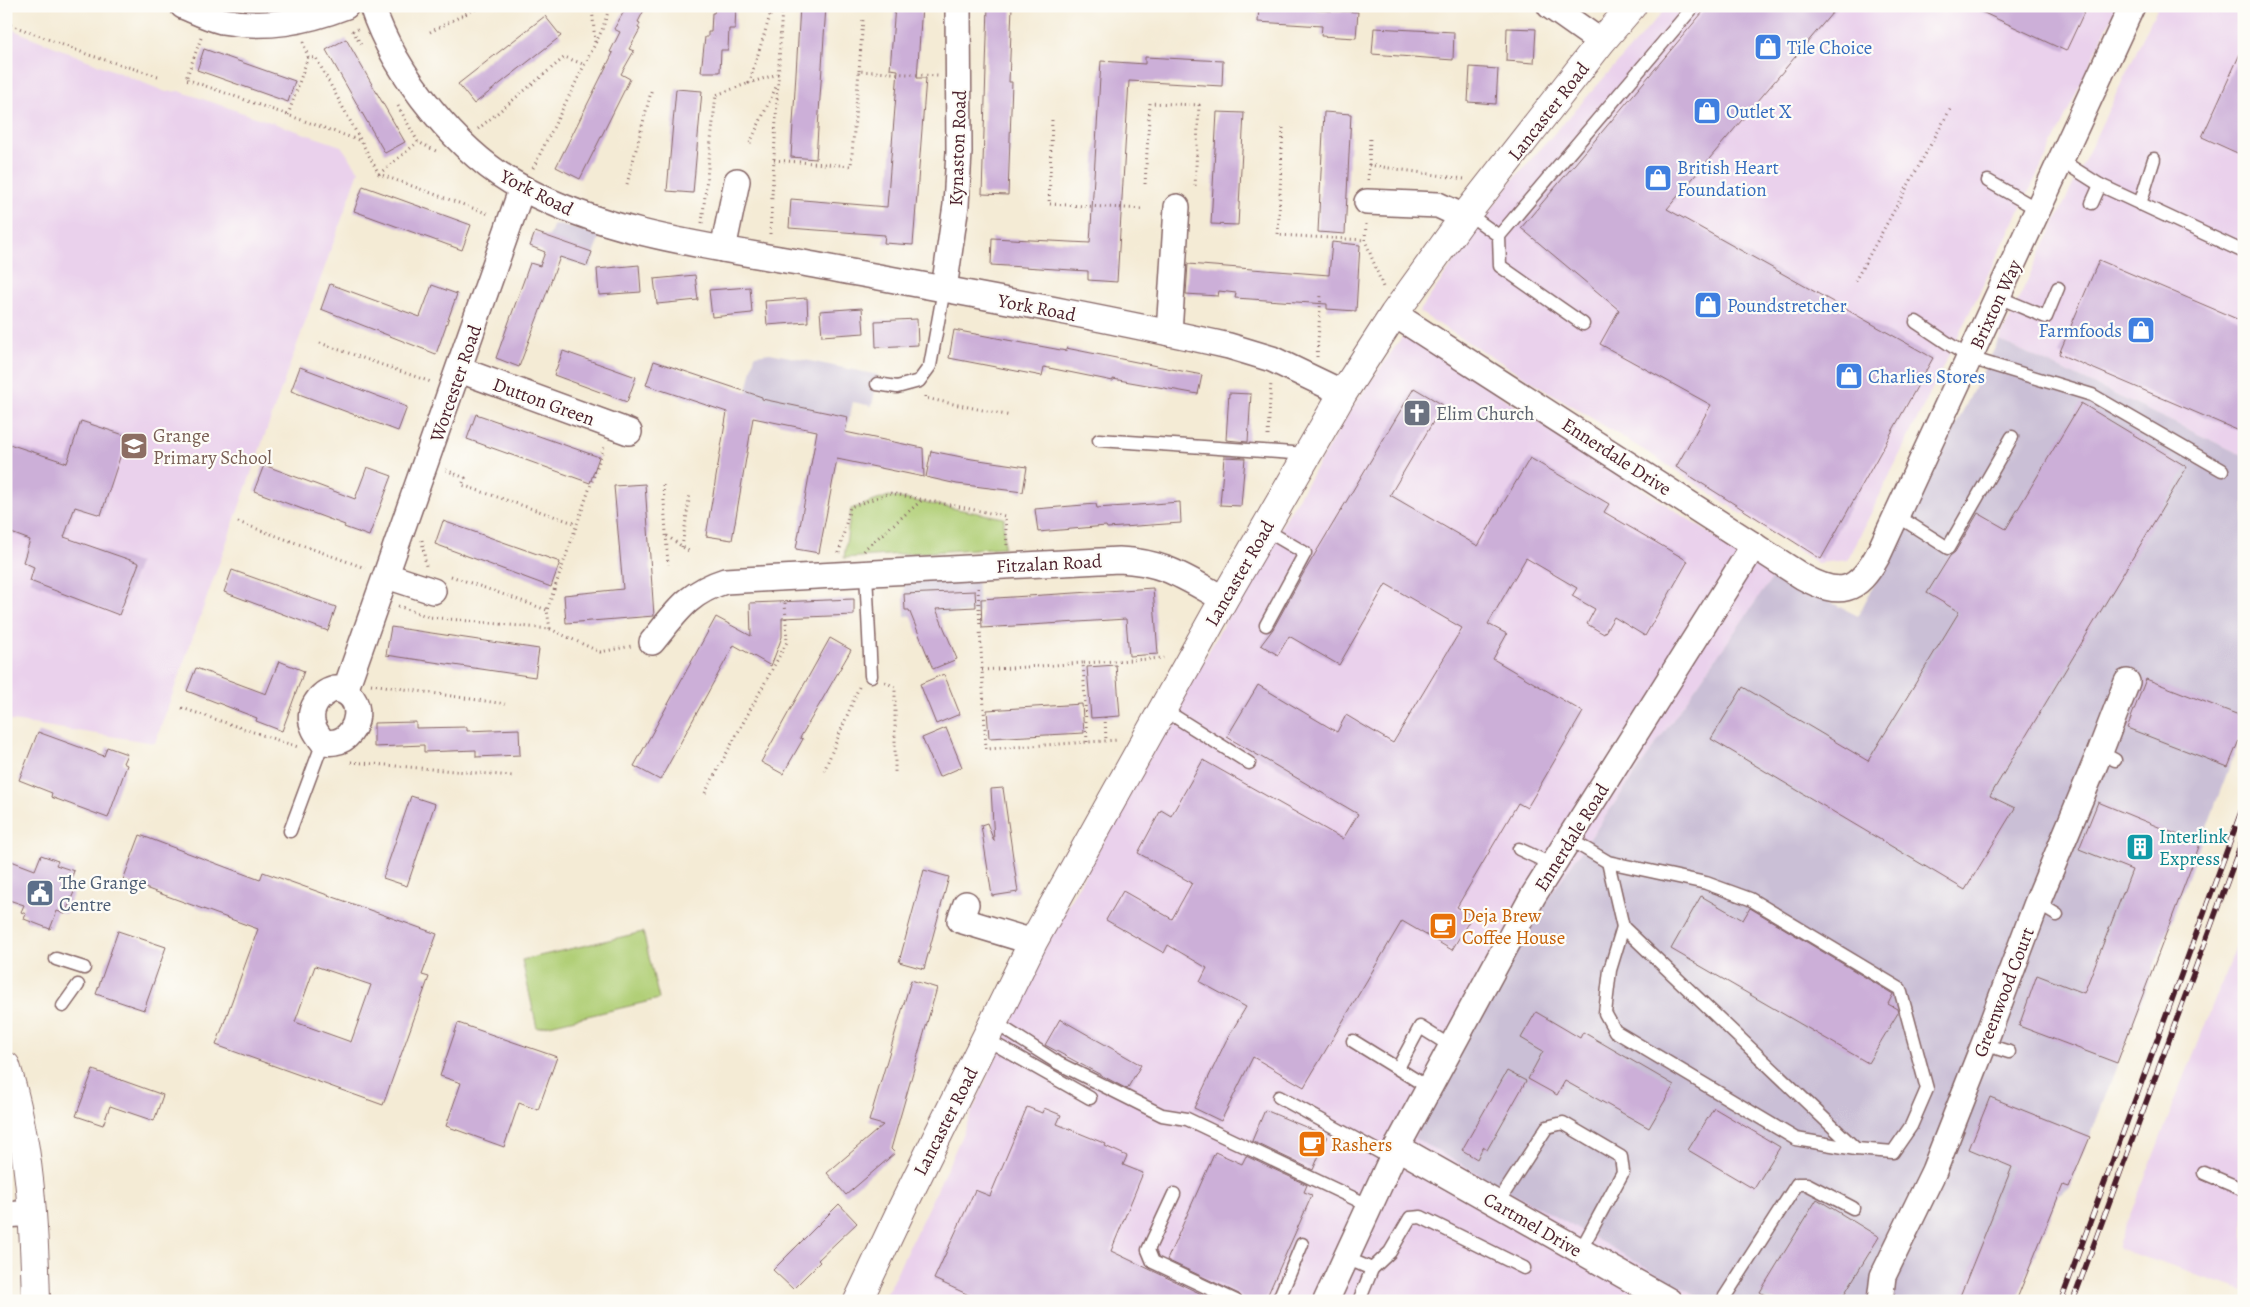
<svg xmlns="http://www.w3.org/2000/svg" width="2250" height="1307" font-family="Alegreya,serif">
<rect width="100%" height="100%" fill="#fdfcf7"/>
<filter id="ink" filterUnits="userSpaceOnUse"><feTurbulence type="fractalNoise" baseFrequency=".02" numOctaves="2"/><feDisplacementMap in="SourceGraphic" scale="10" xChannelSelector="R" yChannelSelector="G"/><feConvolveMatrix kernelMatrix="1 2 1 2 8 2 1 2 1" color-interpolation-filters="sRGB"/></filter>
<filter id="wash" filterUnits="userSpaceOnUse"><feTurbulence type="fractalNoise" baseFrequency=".0096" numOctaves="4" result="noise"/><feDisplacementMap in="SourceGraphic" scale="20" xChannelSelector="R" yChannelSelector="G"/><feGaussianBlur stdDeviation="1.12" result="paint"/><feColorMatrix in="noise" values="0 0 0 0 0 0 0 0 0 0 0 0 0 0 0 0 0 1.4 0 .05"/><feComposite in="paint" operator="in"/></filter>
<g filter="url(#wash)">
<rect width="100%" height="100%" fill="#f4ebd5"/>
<g fill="#ead1ec">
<polygon points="1668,6 2117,6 2063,122 1848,560 1817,563 1655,457 1419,312 1510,183"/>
<polygon points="2158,6 2244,6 2244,456 1999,340"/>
<polygon points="6,27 166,92 179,91 341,146 359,171 155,743 6,720"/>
<polygon points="1405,333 1726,544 1775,574 1507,957 1682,1287 1705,1301 883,1301 950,1162 1044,948 1236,602 1350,411"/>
<polygon points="2244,926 2244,1291 2117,1248"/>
</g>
<g fill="#cabfd6">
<polygon points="554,224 600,235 590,268 542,253"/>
<polygon points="1999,340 2244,456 2244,728 2090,1137 2069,1187 2059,1195 2016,1301 1705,1301 1682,1287 1414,1138 1507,957 1775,574 1858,616"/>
<polygon points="770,353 878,375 872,406 853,402 845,436 746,396 755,355"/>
<polygon points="977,576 979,612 905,616 904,580"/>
</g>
<g fill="#b1cf77" stroke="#7e7751">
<polygon points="889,496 1004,518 1004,547 844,558 851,509"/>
<polygon points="643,932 659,999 537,1028 522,960"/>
</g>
<g id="blocks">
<g fill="#ccafd8" fill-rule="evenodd">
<polygon points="627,6 646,6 638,22 640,23 638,28 640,29 629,49 634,51 621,74 630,79 580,179 556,167 613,53 610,52 620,32 614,29"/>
<polygon points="716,6 736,6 735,29 729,29 728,50 721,50 720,72 701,72 705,37 708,37 708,32 711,32 712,13 714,13"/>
<polygon points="800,6 826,6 816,159 791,157"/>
<polygon points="895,6 922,6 917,78 926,78 913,245 884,243 885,235 789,228 791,199 887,207 898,70 890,69"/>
<polygon points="988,6 1012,6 1009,82 1012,82 1008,195 982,194"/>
<polygon points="1259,6 1316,6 1316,10 1358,12 1356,38 1321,36 1322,26 1258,22"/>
<polygon points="1708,6 1838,6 1667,209 1933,358 1821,559 1676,467 1711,405 1600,344 1619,310 1521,228"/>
<polygon points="1969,6 2087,6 2066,51"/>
<polygon points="545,16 561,36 474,104 458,84"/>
<polygon points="1374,28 1454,32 1453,60 1372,54"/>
<polygon points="1507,28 1536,29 1534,63 1506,61"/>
<polygon points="346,39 405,142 385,153 326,50"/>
<polygon points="2244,45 2244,156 2202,137"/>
<polygon points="204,49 295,81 288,102 197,70"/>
<polygon points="1145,57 1223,61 1222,86 1129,81 1117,282 1088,280 1088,271 991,265 992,238 1090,243 1101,61 1145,64"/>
<polygon points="1470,67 1498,69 1496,104 1468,102"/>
<polygon points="676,89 702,91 693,193 667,191"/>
<polygon points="1217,112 1244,113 1238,225 1211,224"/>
<polygon points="1324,112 1351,114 1345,234 1318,232"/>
<polygon points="363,186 471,225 462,250 354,211"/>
<polygon points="535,232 592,252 587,266 560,257 519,367 496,358 530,263 540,266 545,252 530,246"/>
<polygon points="1332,242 1360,245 1356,311 1327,309 1327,304 1235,298 1236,293 1219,291 1218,296 1186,294 1188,264 1329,275"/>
<polygon points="2099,260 2244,322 2244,433 2059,354"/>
<polygon points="639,265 641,292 599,295 597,269"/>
<polygon points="695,275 698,300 657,304 654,279"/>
<polygon points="330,284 420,317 432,285 457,294 436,354 321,309"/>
<polygon points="750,287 752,313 712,317 709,290"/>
<polygon points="807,298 808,322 767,325 765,301"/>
<polygon points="862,308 864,333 822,336 820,311"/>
<polygon points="917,319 918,345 876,347 875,321"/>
<polygon points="954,330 1066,351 1066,348 1202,375 1198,394 1113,379 1113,381 1044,367 1042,376 949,358"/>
<polygon points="563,351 636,377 627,402 554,375"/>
<polygon points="654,361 762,397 762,399 848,417 845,432 923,448 924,477 837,459 819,553 796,549 817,431 753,418 732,540 706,536 727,412 646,385"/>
<polygon points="300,367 407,407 398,431 291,391"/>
<polygon points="1414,388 1443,405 1390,495 1478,546 1530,458 1609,504 1604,512 1688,561 1645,636 1614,617 1604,634 1587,624 1595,609 1572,596 1577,588 1526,558 1488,624 1507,634 1493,659 1583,712 1527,808 1518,803 1457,907 1472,916 1452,950 1402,921 1304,1087 1253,1057 1221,1121 1194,1108 1226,1041 1246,1007 1200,982 1207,968 1168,945 1164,953 1106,920 1123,891 1172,919 1192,883 1138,853 1161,810 1171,816 1203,760 1343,839 1358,814 1227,737 1258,685 1337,732 1346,715 1393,743 1462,628 1386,584 1339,665 1289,636 1278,655 1261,645 1273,629 1303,574"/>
<polygon points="1229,393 1251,394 1248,442 1226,440"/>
<polygon points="2081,403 2187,467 1990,796 2015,808 1965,890 1711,739 1743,687 1868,761 1959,612 1927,593 1950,556 1955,552 1978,513 2006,529"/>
<polygon points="476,414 599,457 590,483 467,439"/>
<polygon points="81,421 127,436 101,515 75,507 64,537 139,563 119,615 30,581 34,567 23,562 30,540 6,531 6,443 67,463"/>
<polygon points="931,451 972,459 1027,467 1023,492 957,484 926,477"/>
<polygon points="1224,457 1245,458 1241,506 1220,505"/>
<polygon points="264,465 355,499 367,467 392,476 369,536 344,527 345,525 254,491"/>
<polygon points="645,484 654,616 566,623 564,595 623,589 614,486"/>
<polygon points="1180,502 1181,523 1107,528 1106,526 1038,532 1035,509 1096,504 1097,508"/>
<polygon points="443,521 560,562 551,587 435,544"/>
<polygon points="232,570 336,607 328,631 224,592"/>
<polygon points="1153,588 1158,654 1129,656 1126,619 982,628 981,599"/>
<polygon points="975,591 976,607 936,609 957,659 933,669 909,610 905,610 904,594"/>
<polygon points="854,599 854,615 782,618 782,637 771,666 734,645 660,780 634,766 716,617 751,636 750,603"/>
<polygon points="391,627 539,649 535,677 386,655"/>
<polygon points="830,638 851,650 800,738 803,739 783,774 761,762"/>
<polygon points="279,661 304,671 282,731 256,721 257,718 187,691 196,668 266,694"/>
<polygon points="1116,665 1120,716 1091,718 1087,667"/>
<polygon points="944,674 960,714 936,724 920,684"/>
<polygon points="2146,679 2244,717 2244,728 2228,767 2127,728"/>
<polygon points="1082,704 1084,733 989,738 987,710"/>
<polygon points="416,722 416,728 467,727 467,731 519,729 520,755 476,757 476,750 424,752 424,745 374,747 374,723"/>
<polygon points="946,728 962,767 939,777 922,738"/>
<polygon points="38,732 104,756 107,747 127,754 123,763 127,765 108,818 51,797 52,793 19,780"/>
<polygon points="1003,788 1018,892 992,896 981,825 987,823 994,841 991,789"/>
<polygon points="411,796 435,804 407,886 383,878"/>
<polygon points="2098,802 2200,844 2117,1063 2019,1026 2037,975 2084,993 2132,870 2079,849"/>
<path d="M140,835L260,880L263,872L437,934L422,975L429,977L383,1105L216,1045L258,929L123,880ZM315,966L371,985L351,1042L295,1022Z"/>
<polygon points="41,855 58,861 56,865 74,871 69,884 76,887 65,914 57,911 50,929 24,919 26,914 21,912 24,905 6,899 6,859 35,870"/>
<polygon points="924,870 949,877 924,969 899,962"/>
<polygon points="1701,896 1743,920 1750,908 1893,994 1888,1004 1897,1009 1898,1013 1868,1063 1671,949"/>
<polygon points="118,931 166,947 144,1010 96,994"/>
<polygon points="911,980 937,988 891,1149 895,1153 846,1195 827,1173 883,1125 869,1121"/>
<polygon points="1536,1012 1580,1038 1583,1032 1674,1085 1649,1128 1565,1081 1557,1095 1528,1079 1543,1051 1521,1038"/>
<polygon points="1060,1019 1141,1065 1127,1089 1045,1045"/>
<polygon points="458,1023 557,1057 538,1110 519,1103 504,1147 446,1126 461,1083 440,1076"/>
<polygon points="93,1070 163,1095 154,1121 110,1106 103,1125 76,1116"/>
<polygon points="1507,1071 1526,1081 1487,1150 1483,1147 1477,1159 1462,1150"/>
<polygon points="1990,1097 2090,1137 2069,1187 2063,1185 2016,1301 1958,1301 2012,1167 1969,1149"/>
<polygon points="1027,1107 1042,1113 1044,1108 1061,1115 1057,1124 1106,1144 1105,1146 1127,1156 1123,1165 1143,1173 1111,1251 1216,1301 982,1301 934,1279 975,1190 990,1196"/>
<polygon points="1714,1108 1780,1147 1754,1189 1688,1150"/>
<polygon points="1265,1110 1327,1136 1313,1170 1252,1141"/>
<polygon points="1215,1152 1242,1164 1246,1156 1307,1185 1304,1192 1312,1195 1265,1301 1244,1301 1239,1294 1167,1260"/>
<polygon points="1817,1199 1879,1237 1840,1301 1774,1301 1760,1292"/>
<polygon points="839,1204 857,1223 818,1260 820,1262 793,1289 773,1270"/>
</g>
</g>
</g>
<g filter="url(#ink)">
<use href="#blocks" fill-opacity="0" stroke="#866666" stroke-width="1"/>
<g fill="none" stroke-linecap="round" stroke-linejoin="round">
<defs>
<g id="service">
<polyline points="2062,161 2100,185 2244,252"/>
<polyline points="1988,181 2039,210"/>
<polyline points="2092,203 2100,185"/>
<polyline points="2140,204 2154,159"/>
<polyline points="1467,213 1499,236"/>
<polyline points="1998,297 2046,317 2058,288"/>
<polyline points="1916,322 1970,358 2092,395 2222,470"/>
<polyline points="1583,324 1500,266 1499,236 1694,6"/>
<polyline points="877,384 897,387 919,381 930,366 944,289"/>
<polyline points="1099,440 1308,454"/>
<polyline points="1896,515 1948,548 2012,437"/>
<polyline points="1264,529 1305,553 1266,625"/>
<polyline points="866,573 871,676"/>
<polyline points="1163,709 1249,763"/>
<polyline points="2100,752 2115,760"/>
<polyline points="290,831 323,742"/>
<polyline points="1569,839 1608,862 1706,883 1750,899 1900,989 1927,1089 1911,1126 1893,1152 1856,1149 1623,927 1608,862"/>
<polyline points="1519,849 1553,865"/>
<polyline points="2037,903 2057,915"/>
<polyline points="1623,927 1610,970 1605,1013 1615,1031 1796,1139 1856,1149"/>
<polyline points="56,959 84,968"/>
<polyline points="63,1006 78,985"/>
<polyline points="994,1022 1058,1063 1162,1115 1187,1119 1370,1206"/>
<polyline points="986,1039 1090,1098"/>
<polyline points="1353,1041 1429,1088"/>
<polyline points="1984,1044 2009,1052"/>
<polyline points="1398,1068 1420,1027 1452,1047"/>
<polyline points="1279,1097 1392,1159"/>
<polyline points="2204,1173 2244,1190"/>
<polyline points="1174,1194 1148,1250 1153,1262 1236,1301"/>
<polyline points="1497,1204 1547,1127 1563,1123 1621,1157 1623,1172 1580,1251"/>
<polyline points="1346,1258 1372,1269 1390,1252 1410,1218 1421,1217 1524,1268"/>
<polyline points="1278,1301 1302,1244"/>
<polyline points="1359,1301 1372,1269"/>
<polyline points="1722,1301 1797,1184 1807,1184 1853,1208"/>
</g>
<g id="minor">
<path d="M183,6C195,11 209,18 222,21C266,29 305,22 346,6"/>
<path d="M372,6C394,74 460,156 524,189C613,236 716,247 814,265C953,291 1092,315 1229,346L1272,359L1343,393"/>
<polyline points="1550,6 1601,42"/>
<polyline points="1367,202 1438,205 1464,217"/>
<polyline points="723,249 737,181"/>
<polyline points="944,289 956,205 959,152 958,6"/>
<path d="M1394,314L1803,577C1840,597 1857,593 1878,555L2132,6"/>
<polyline points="1169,333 1177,207"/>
<polyline points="460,370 629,432"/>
<polyline points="387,576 433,591"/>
<path d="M652,642C676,613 687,593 725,581L1119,560C1165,562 1185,578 1224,599"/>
<path d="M335,689C368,693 360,738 335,742C331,743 326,742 323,742C320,738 316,733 314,728C306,711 319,693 335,689Z"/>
<polyline points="345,691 522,188"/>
<polyline points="966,904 960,920 1033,942"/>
<polyline points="1397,1147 1669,1301"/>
<polyline points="6,1215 32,1213"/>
<polyline points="1326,1301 1397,1147 1533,896 1754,545"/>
<polyline points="1880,1301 1883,1276 1934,1171 1984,1044 2037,903 2100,752 2127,682"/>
</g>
<g id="tertiary">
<path d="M6,1066C30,1141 34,1222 36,1301"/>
<polyline points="858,1301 902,1208 1033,942 1224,599 1343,393 1394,314 1464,217 1601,42 1632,6"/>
</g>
</defs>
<use href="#service" stroke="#866666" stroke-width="15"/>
<use href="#minor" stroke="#866666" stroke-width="28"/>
<use href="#tertiary" stroke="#866666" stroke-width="30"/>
<g stroke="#866666" stroke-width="3" stroke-dasharray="1 4" stroke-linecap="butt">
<polyline points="592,6 595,43"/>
<polyline points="773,6 749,83 778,74"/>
<polyline points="6,23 89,55 161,77"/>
<polyline points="358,29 353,31 361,45"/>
<polyline points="430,32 481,6"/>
<polyline points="201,38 186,79 361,141"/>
<polyline points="303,42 308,57 316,58 379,174 489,214"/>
<polyline points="859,71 863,19"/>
<polyline points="398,106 418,142 436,151"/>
<polyline points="288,115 308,57"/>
<polyline points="1052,120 1049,204 1143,209"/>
<polyline points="1283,128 1278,235 1365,240"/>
<polyline points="478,129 565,57 585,65"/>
<polyline points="750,143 777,85"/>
<polyline points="774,160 851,166 859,71 938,76"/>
<polyline points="1369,165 1370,138"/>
<polyline points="533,168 602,30 610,6"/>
<polyline points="379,174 418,142"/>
<polyline points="1368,180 1369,165 1464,179"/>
<polyline points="627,184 652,88"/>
<polyline points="1145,184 1150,103 1199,105 1195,187"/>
<polyline points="702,223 716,95 749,83"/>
<polyline points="1366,224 1365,240 1383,287"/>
<polyline points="770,234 782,6"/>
<polyline points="1855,281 1951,108"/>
<polyline points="320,343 431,382"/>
<polyline points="1317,357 1321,295"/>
<polyline points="925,396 925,398 1011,416"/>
<polyline points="1268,436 1271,382"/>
<polyline points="446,470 465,478 462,485 577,524"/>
<polyline points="663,485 668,565"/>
<polyline points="238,522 365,568"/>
<polyline points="667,536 690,552"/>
<polyline points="422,540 426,566"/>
<polyline points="682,547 690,493"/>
<polyline points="864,551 867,547 922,500"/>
<polyline points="839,553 850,507 890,493 1005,516 1007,545"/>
<polyline points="451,576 547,610"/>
<polyline points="978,588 986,749 1118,740"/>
<polyline points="398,606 429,617 550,629 547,610 604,447"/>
<polyline points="550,629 600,652 632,646"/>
<polyline points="982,670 1083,663"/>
<polyline points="885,682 895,687 895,772"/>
<polyline points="371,684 505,704"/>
<polyline points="182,708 298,747"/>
<polyline points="1105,717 1106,741"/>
<polyline points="1087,742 1083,663 1164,658"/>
<polyline points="351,762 512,776"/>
<polyline points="824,771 859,687"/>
<polyline points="705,793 787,642 785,601"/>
</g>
<use href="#service" stroke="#fff" stroke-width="12"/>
<use href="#minor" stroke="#fff" stroke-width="25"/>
<use href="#tertiary" stroke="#fff" stroke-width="28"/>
<defs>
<g id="rail">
<polyline points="2061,1301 2244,804"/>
<polyline points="2073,1301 2244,836"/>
</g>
</defs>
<use href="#rail" stroke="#4a1f2b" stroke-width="5.5"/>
<use href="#rail" stroke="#fdfcf7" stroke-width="4" stroke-dasharray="11" stroke-linecap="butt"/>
</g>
</g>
<defs>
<symbol id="shop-square" viewBox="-11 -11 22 22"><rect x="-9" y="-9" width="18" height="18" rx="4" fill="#3f7fe0" stroke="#fdfcf7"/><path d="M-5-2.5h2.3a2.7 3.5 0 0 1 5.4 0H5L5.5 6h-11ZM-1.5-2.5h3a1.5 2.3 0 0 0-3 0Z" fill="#fff"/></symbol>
<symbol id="church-square" viewBox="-11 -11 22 22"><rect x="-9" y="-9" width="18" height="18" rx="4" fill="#6b7280" stroke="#fdfcf7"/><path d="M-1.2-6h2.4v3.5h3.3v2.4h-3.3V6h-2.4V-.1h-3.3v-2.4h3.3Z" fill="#fff"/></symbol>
<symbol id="school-square" viewBox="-11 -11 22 22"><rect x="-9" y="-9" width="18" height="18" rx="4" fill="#8d6e63" stroke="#fdfcf7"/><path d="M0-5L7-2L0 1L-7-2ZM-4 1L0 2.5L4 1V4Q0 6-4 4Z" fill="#fff"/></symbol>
<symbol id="building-square" viewBox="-11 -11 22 22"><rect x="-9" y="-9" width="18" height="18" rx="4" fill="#0f9aa8" stroke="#fdfcf7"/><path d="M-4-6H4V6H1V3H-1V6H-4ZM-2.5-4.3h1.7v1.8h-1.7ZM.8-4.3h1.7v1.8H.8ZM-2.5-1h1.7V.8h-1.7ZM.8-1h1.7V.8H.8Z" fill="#fff"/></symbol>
<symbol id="civic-square" viewBox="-11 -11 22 22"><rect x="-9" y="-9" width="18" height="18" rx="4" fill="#5c6f8a" stroke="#fdfcf7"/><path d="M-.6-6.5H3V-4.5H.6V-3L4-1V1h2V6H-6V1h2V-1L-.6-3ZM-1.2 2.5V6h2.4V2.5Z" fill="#fff"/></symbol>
<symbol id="cafe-square" viewBox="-11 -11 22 22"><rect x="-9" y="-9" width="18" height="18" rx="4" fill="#e8710a" stroke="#fdfcf7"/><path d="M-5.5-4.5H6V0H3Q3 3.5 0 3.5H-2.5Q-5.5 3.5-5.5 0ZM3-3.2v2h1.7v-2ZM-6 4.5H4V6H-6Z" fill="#fff"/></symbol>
</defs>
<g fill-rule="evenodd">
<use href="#shop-square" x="1752" y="31" width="32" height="32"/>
<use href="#shop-square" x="1691" y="95" width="32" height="32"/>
<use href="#shop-square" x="1642" y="162" width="32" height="32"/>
<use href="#shop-square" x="1692" y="289" width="32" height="32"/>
<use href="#shop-square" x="2125" y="314" width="32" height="32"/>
<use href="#shop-square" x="1833" y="360" width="32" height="32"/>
<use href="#church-square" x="1401" y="397" width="32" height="32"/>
<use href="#school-square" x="118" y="430" width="32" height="32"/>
<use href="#building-square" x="2124" y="831" width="32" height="32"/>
<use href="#civic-square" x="24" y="877" width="32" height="32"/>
<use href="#cafe-square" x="1427" y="910" width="32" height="32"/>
<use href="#cafe-square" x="1296" y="1128" width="32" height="32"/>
</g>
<g text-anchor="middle" stroke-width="4.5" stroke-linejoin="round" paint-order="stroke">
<g font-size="19" fill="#366cbe" stroke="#fdfcf7" text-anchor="start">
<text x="1787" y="54">Tile Choice</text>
<text x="1726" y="118">Outlet X</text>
<text x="1677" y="174">British Heart<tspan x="1677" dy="22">Foundation</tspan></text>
<text x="1727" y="312">Poundstretcher</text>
<text x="2122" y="337" text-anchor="end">Farmfoods</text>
<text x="1868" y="383">Charlies Stores</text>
</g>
<g font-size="19" fill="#4a1f2b" stroke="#fdfcf7">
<text transform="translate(1548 111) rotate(-52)" y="7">Lancaster Road</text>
<text transform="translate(957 148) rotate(-88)" y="7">Kynaston Road</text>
<text transform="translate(537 192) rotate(27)" y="7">York Road</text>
<text transform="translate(1995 304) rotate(-65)" y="7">Brixton Way</text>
<text transform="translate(1037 307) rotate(11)" y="7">York Road</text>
<text transform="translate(455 383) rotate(-71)" y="7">Worcester Road</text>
<text transform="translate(544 401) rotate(20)" y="7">Dutton Green</text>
<text transform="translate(1617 456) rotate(33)" y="7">Ennerdale Drive</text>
<text transform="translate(1049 563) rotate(-3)" y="7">Fitzalan Road</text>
<text transform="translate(1239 573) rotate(-60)" y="7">Lancaster Road</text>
<text transform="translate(1571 837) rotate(-58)" y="7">Ennerdale Road</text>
<text transform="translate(2003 992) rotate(-69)" y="7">Greenwood Court</text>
<text transform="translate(945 1121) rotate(-63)" y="7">Lancaster Road</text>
<text transform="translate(1533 1224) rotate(30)" y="7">Cartmel Drive</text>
</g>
<g font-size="19" fill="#5b616d" stroke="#fdfcf7" text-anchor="start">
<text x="1436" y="420">Elim Church</text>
</g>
<g font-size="19" fill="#785e54" stroke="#fdfcf7" text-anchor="start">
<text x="153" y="442">Grange<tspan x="153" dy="22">Primary School</tspan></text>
</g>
<g font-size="19" fill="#0d838f" stroke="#fdfcf7" text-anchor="start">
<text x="2159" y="843">Interlink<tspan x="2159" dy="22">Express</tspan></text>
</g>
<g font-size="19" fill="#4e5e75" stroke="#fdfcf7" text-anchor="start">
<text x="59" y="889">The Grange<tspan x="59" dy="22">Centre</tspan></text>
</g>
<g font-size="19" fill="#c56008" stroke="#fdfcf7" text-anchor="start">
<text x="1462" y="922">Deja Brew<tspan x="1462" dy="22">Coffee House</tspan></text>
<text x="1331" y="1151">Rashers</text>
</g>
</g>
<rect width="2250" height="1307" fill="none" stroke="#fdfcf7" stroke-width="25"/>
</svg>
